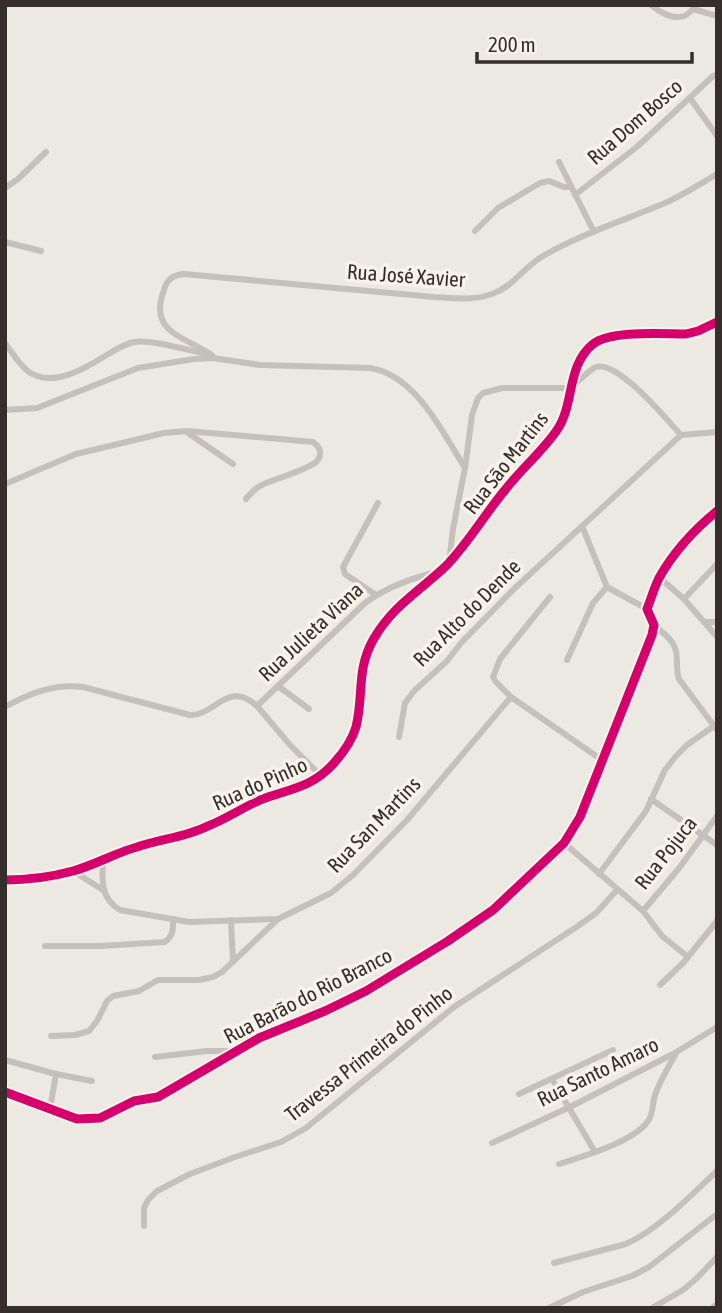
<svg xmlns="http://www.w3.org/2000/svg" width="722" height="1313" font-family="'Asap Condensed',sans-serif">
<rect width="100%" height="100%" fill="#ece8e2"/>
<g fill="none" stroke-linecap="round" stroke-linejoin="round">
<g stroke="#c5c0bb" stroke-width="6">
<path d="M651,5C659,12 673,20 684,16C686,16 692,10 693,9"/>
<polyline points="694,7 693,9 717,16"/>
<polyline points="690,98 717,136"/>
<polyline points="559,162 594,232"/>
<polyline points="5,188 18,179 46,152"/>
<polyline points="575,195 638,146 713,76 717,75"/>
<polyline points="475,231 498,208 540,183 549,181 564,187 571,187"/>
<polyline points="5,242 41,251"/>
<path d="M5,343C12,352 19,365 29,372C53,388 84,369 105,356C114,351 123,344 134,342C152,339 189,351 208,354"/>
<path d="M212,355C183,336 148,332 164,290C167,279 173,275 184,274L434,297C453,298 473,301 492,294C513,287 524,267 543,256C581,234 625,220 665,203C683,195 700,184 717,174"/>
<path d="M5,410L37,408L138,368L194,359L213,358L260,365L370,368C416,375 443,433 465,468"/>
<polyline points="188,433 233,464"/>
<path d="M5,484L76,454L164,433L187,431L313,442C320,447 323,454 317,461C310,469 275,479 264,484C256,487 251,493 246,499"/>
<polyline points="582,526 607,587 647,609"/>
<path d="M449,562L453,529L465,468L472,415L478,398L483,393L502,388H570C577,383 589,370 596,367C618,360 667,420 681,435"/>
<polyline points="660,578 684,599 717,637"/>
<polyline points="376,595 345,574 343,567 378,503"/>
<polyline points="550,597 500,659 493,677 496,682 511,697 602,760"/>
<polyline points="684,599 717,564"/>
<polyline points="704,622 717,622"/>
<path d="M654,625C661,632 672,638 675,648C679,658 675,669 679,679L717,730"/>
<polyline points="567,660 593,603 607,587"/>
<polyline points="278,686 309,709"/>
<path d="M5,707C29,693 55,683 83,687L190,715C215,716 228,679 257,706"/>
<polyline points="399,737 405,703 414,691 447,661 461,643 515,588 681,435 717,432"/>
<path d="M321,776L290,745L257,706L365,603C387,587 410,579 436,572"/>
<polyline points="651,799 717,845"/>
<polyline points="564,843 643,911 662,936 688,957"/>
<path d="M103,859C102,880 100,898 120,910L189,922L278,919L331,893L353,875L407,820L511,697"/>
<polyline points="73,871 103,890"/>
<polyline points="599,874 646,811 665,770 676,756 687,745 714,726"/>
<path d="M5,880C28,880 51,877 73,871C95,865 115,853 137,847C161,839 186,837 208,826C226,819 242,808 260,800C289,789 312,788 334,763C343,753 352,740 356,727C364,695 356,671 373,640C393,605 420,591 447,565C469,542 485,514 505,490C521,469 542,452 557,430C575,404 566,366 593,344C611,330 663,334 686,334L698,331L717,322"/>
<polyline points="643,911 680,867 717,816"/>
<polyline points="231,920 233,962"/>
<path d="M45,946H101L165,942C174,935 173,929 173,919"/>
<polyline points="660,985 683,963 717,921"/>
<polyline points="51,1036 75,1035 89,1031 97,1021 107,1001 113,996 139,991 158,980 199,980 213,977 222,972 278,919"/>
<polyline points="155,1057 207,1051 232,1051"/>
<polyline points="5,1060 56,1074 92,1081"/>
<polyline points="552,1079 595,1152"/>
<path d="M5,1092L77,1119L100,1118L134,1101L158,1097L259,1038L325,1011L366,991L448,941L493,910L564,843L580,817L652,635L654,625L647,609C651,599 654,588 659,578C673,553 695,529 717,511"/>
<polyline points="519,1094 613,1050"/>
<polyline points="50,1109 56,1074"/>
<polyline points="492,1143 570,1107 675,1053 717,1027"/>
<path d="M559,1164C583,1156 634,1142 648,1121C654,1113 652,1104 655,1095C660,1081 668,1068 675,1055"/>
<polyline points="144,1226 144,1208 148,1200 157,1191 190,1174 235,1157 281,1142 306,1128 454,1007 578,926 596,913 617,890"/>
<path d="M554,1263L626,1244C658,1230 691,1195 717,1171"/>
<polyline points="549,1308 583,1292 632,1276 649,1267 717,1214"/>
<polyline points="652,1308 683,1290 697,1278 717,1257"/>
<polyline points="712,1308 717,1304"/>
</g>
<defs>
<g id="cycleway">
<path d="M5,880C28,880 51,877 73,871C95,865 115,853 137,847C161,839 186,837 208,826C226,819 242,808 260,800C289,789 312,788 334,763C343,753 352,740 356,727C364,695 356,671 373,640C393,605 420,591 447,565C469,542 485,514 505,490C521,469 542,452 557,430C575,404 566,366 593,344C611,330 663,334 686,334L698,331L717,322"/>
<path d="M5,1092L77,1119L100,1118L134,1101L158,1097L259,1038L325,1011L366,991L448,941L493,910L564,843L580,817L652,635L654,625L647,609C651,599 654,588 659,578C673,553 695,529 717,511"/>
</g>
</defs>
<use href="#cycleway" stroke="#f8f3ea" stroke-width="13"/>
<use href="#cycleway" stroke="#d6006c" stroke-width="9"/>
</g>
<g text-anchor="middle" stroke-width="7" stroke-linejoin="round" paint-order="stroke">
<g font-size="21" fill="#352e2a" stroke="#f8f3ea">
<text transform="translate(635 122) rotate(-41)" y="7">Rua Dom Bosco</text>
<text transform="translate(406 276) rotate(4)" y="7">Rua José Xavier</text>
<text transform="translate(506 463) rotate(-52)" y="7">Rua São Martins</text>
<text transform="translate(467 613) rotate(-45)" y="7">Rua Alto do Dende</text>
<text transform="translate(311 632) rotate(-43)" y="7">Rua Julieta Viana</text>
<text transform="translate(260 784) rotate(-24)" y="7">Rua do Pinho</text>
<text transform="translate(374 825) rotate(-46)" y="7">Rua San Martins</text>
<text transform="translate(666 853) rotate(-52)" y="7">Rua Pojuca</text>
<text transform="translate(308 996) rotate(-27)" y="7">Rua Barão do Rio Branco</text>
<text transform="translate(369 1054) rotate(-38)" y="7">Travessa Primeira do Pinho</text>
<text transform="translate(598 1072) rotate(-26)" y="7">Rua Santo Amaro</text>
</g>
</g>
<rect width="722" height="1313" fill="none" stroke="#352e2a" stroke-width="14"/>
<path d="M477 52v10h215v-10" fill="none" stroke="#352e2a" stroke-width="3.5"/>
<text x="488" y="52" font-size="21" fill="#352e2a" stroke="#f8f3ea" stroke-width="5" paint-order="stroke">200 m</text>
</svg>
